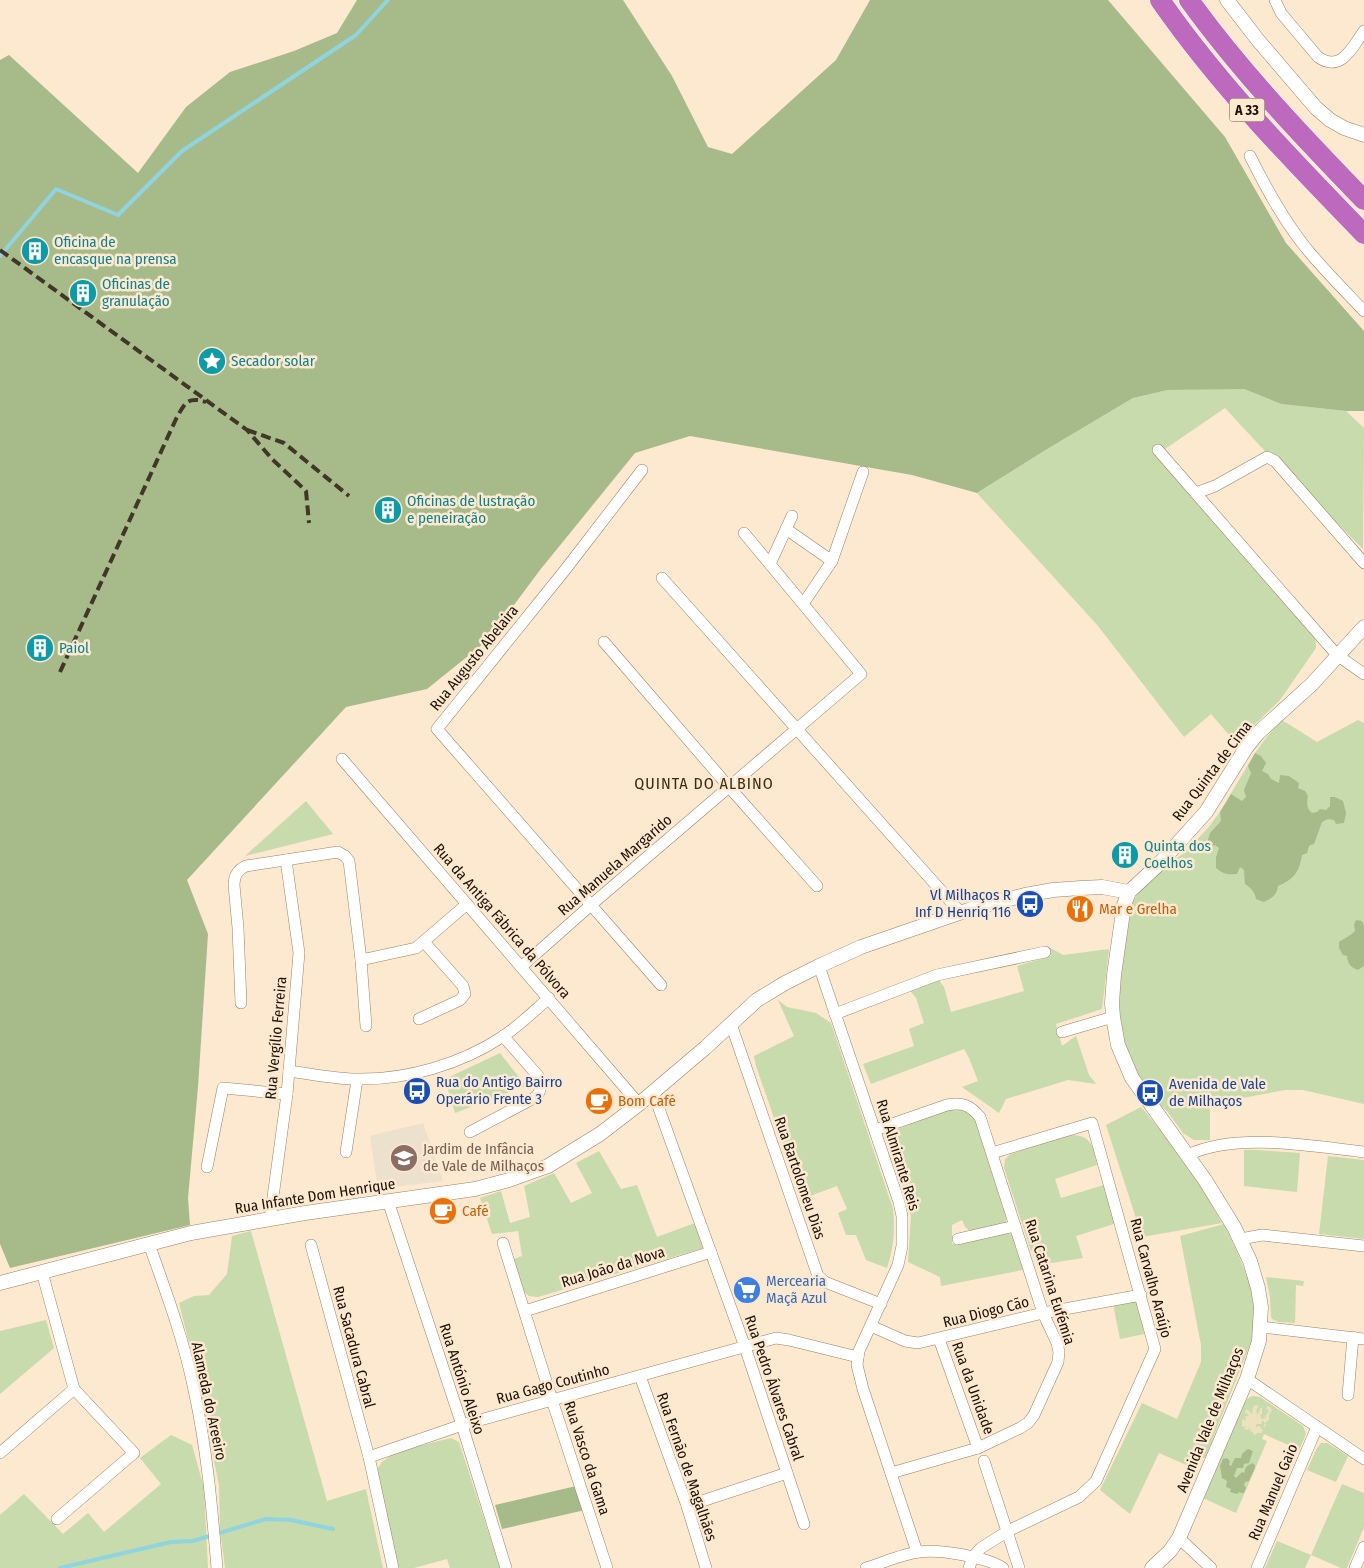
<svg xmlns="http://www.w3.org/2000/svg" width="1364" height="1568" font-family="'Fira Sans Condensed',sans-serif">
<rect width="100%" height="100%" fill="#fde8d0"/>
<polygon fill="#ece1cc" points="423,1123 443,1181 378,1189 370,1136"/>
<g fill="#c7dbac">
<polygon points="1208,389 1244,389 1281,404 1346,411 1364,428 1363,549 1263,449 1225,408 1165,449 1315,632 1316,648 1280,700 1236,743 1211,714 1184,737 1098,626 977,493 1044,451 1133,398 1168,390"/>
<polygon points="1282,720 1317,742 1358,720 1364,723 1364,1104 1303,1090 1285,1090 1210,1104 1210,1140 1194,1140 1183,1133 1167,1111 1156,1102 1138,1078 1125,1049 1119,1010 1120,976 1129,909 1137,895 1147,882 1186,851 1208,828 1220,812 1255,753 1266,738"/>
<polygon points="306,801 333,834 245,856"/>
<polygon points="1047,946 1063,955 1109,949 1102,1009 1056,1024 1062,1046 1076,1036 1089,1075 1096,1084 1068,1080 1006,1099 999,1113 962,1087 978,1081 969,1058 964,1049 871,1084 863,1064 914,1046 909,1029 924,1023 916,998 909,989 939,980 944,987 951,1012 1024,991 1017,966 1051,956"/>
<path d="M778,1000L787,1007L816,1013L831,1023L893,1209C895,1232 894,1245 887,1268L866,1260L856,1235H846L838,1213L847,1209L837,1186L802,1199L756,1066L754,1056L794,1036Z"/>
<polygon points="500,1053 526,1086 455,1113 445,1079"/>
<polygon points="1141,1107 1185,1159 1222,1223 1142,1237 1106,1125"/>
<path d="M953,1108C964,1109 970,1113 976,1121L1007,1219L1005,1223L970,1231L965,1227L962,1220L952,1225V1244L1007,1232L1014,1236L1023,1270L941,1286L940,1277L908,1262L911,1216L905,1190L889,1144L892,1133L898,1129Z"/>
<path d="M1067,1135C1090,1134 1093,1143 1097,1165L1055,1179L1061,1198L1104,1185L1117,1223L1076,1236L1083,1258L1038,1265L1030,1248L1004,1168L1005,1159L1011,1154Z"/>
<polygon points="1244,1150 1256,1150 1300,1153 1297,1192 1244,1186"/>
<polygon points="599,1151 621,1189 637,1185 657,1237 695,1223 704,1243 703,1248 538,1297 529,1296 524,1292 514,1259 522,1256 518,1231 492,1234 480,1198 501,1191 510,1223 530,1217 524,1186 554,1173 571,1203 592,1193 576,1163"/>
<polygon points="1328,1156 1364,1160 1364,1239 1319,1234"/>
<path d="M1224,1224C1240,1259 1259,1293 1255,1332L1205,1458H1197L1193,1468L1159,1453L1130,1514L1100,1490L1142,1403L1177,1419L1201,1362V1345L1180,1236Z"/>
<polygon points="251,1231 327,1501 366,1489 383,1568 225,1568 220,1529 219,1485 193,1358 179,1303 194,1296 209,1295 227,1274 232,1236"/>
<polygon points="1266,1277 1304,1281 1303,1286 1296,1285 1295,1323 1279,1322 1272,1319 1271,1316 1270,1297"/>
<polygon points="1135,1299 1139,1304 1144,1334 1120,1339 1113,1304"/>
<polygon points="46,1320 54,1348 0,1394 0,1331"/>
<polygon points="1252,1396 1260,1397 1303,1426 1306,1434 1299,1450 1264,1434 1262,1439 1267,1441 1236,1513 1203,1498 1243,1403 1246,1400"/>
<polygon points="171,1435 192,1445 204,1488 208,1568 0,1568 0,1515 24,1494 63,1534 88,1513 104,1532 161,1484 140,1458"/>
<polygon points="451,1438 459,1442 500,1568 450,1568 447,1559 414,1568 397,1568 376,1472 381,1463 395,1452"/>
<polygon points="1321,1443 1327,1443 1348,1456 1336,1482 1307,1470 1317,1448"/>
<polygon points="1342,1484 1364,1493 1364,1527 1347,1568 1341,1568 1311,1555 1305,1568 1265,1568 1277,1541 1311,1555"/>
</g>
<g fill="#a7bb8a">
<polygon points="357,0 623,0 672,76 708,147 732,154 836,60 870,0 1108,0 1225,137 1286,243 1364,331 1364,411 1346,411 1281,404 1244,389 1168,390 1133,398 1044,451 977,493 912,475 690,436 635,453 540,570 488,640 427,689 346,707 187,880 208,934 198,1087 188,1198 190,1225 10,1268 0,1244 0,60 9,55 138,173 186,107 230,72 294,51 337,33"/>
<path d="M1255,753L1261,756L1266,763L1262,771L1268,774L1271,779L1279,783L1280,775L1289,776L1299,783L1298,788L1305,791L1308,796C1307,803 1306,808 1312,813L1317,812L1320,809L1326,810L1330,806V797H1335L1343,801L1346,813L1344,823L1336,824L1334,820L1328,819L1322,822L1314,844L1309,846L1307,853L1302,855C1299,873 1294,879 1278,886C1277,895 1272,898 1264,902L1256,899C1255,892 1251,888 1245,884L1244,870L1240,867L1237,874C1228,875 1223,874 1216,868V857L1219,848L1215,845L1211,846L1208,840L1210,833L1221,821L1220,812L1231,794L1242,801L1246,797L1244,790L1251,773L1248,766Z"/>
<path d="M1356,920L1362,921L1364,927V966L1358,970C1350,967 1348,964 1347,956L1343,955L1339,948V942C1345,938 1350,936 1355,931L1354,925Z"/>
<polygon points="1248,1449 1253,1451 1249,1463 1244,1464 1243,1468 1237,1468 1234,1476 1236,1478 1242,1472 1244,1473 1246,1467 1252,1463 1255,1465 1255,1468 1249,1481 1245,1482 1244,1485 1246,1488 1244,1493 1241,1493 1239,1492 1237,1494 1230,1492 1231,1489 1226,1487 1227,1481 1222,1478 1220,1466 1223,1459 1227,1458 1230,1461 1229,1465 1231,1466 1235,1458 1241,1458 1242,1454"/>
<polygon points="576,1486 585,1510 502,1529 495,1505"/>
</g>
<polygon fill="#ece2bd" points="1255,1405 1259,1406 1256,1410 1257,1414 1259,1413 1260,1408 1262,1408 1262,1414 1260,1415 1262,1419 1266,1418 1265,1416 1269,1411 1266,1408 1268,1406 1270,1407 1272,1410 1269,1415 1269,1420 1265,1423 1266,1424 1265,1427 1263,1427 1265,1424 1263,1420 1261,1424 1256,1424 1256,1427 1260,1426 1263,1431 1261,1433 1257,1433 1256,1435 1253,1434 1253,1432 1250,1431 1251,1428 1247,1430 1244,1429 1246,1426 1242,1427 1242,1419 1246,1421 1245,1417 1249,1415 1245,1413 1245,1410 1248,1410 1252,1414 1253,1407"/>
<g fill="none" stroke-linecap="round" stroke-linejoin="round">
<g stroke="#8fd4de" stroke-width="4">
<polyline points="0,256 56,189 118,215 182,151 356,35 388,0"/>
<polyline points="60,1568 171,1542 193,1541 266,1519 291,1520 333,1529"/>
</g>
<defs>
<g id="minor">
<path d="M1275,0L1281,13L1318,57C1341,73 1352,48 1364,31"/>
<path d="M1250,156C1267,190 1286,225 1311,254C1328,274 1346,292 1364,311"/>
<polyline points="1158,450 1337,655 1364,674"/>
<polyline points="642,470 565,570 437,729 661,985"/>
<polyline points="1196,493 1215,486 1267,457 1275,461 1364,563"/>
<polyline points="786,529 832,561"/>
<polyline points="770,564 792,516"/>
<polyline points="662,578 961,913"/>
<polyline points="803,604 832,561 863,472"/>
<polyline points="604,642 729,787 817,886"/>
<polyline points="342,759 639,1104"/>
<polyline points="361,960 416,948 467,904"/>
<polyline points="819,966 899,1202 902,1216 902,1246 898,1265 859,1351 857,1365 863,1389 917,1552"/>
<polyline points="521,967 591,905 861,674 744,533"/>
<path d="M241,1003L238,928L234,885C234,876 237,870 246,866L338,852L345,856L349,861L361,960L366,1026"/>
<polyline points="835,1014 937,975 1045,952"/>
<polyline points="419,1019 460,1000 465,994 463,986 424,942"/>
<polyline points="731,1024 818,1276 825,1282 881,1304"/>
<polyline points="1062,1032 1113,1017"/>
<path d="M289,1071C312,1074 335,1079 357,1079C407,1080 461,1064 502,1037C519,1026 534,1011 549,998"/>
<polyline points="653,1092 745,1347 804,1524"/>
<path d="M875,1130L947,1105C962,1102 970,1105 980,1117L1043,1313L1057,1343L1059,1352L1058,1362L1034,1415L1028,1423L1020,1428L978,1448L891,1473"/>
<path d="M470,1132L536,1097C542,1090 541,1085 539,1077L503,1036"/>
<polyline points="346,1152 357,1080"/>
<path d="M1188,1155C1236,1132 1312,1146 1364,1152"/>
<polyline points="207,1167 223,1088 287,1094"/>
<polyline points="388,1201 462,1425 506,1568"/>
<polyline points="270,1219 287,1094 299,953 286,860"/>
<polyline points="958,1239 1015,1226"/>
<polyline points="1241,1239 1262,1235 1364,1246"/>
<polyline points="503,1243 552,1400 607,1568"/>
<path d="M149,1244C166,1292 184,1340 194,1390C207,1449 212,1508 217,1568"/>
<polyline points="311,1245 369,1457 393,1568"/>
<polyline points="42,1272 74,1389 134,1453 57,1519"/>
<polyline points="525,1311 711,1252"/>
<polyline points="871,1326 905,1341 918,1343 1043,1313 1141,1295"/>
<polyline points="1261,1327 1364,1339"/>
<polyline points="939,1339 978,1448"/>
<polyline points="640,1376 687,1506 706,1568"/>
<polyline points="1247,1379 1364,1459"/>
<polyline points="1348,1395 1353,1337"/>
<polyline points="0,1453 74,1389"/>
<polyline points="369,1457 462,1425 776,1338 789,1340 858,1357"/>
<polyline points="984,1461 1019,1568"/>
<polyline points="687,1506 787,1473"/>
<polyline points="1179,1538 1211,1568"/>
<path d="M866,1568C883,1563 902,1554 919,1552C940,1549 986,1557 1003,1568"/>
<polyline points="969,1568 973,1557 981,1548 1008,1531 1079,1497 1096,1481 1155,1349 1092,1123 992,1153"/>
<polyline points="1257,1568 1317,1427"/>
<polyline points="1355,1568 1364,1547"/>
</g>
<g id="tertiary">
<polyline points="1227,0 1257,39 1316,108 1330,120 1344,128 1364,135"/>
<polyline points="0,1283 191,1233 305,1213 475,1189 509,1180 548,1166 600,1134 639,1104 705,1048 757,1000 785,983 819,966 861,947 971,909 1025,895 1053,890 1081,888 1102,887 1129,892"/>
<polyline points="1152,1568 1170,1551 1179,1538 1247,1379 1259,1341 1261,1307 1258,1288 1250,1261 1234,1227 1205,1180 1132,1078 1118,1045 1113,1017 1112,1003 1114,975 1124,905 1129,892 1160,863 1206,812 1246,748 1258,733 1312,684 1364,627"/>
</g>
<g id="motorway">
<path d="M1160,0C1219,85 1292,160 1364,234"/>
<path d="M1189,0C1241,72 1302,136 1364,200"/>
</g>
</defs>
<use href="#minor" stroke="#998265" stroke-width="12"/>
<use href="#tertiary" stroke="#998265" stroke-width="15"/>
<use href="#motorway" stroke="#fff" stroke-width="21"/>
<use href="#minor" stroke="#fff" stroke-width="11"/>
<use href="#tertiary" stroke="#fff" stroke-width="14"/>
<use href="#motorway" stroke="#bd69be" stroke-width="20"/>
<g stroke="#423629" stroke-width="4" stroke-dasharray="10 5" stroke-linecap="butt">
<polyline points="0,250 247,430 272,459 306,491 309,523"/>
<polyline points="247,430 284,443 349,496"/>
<path d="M60,672L176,419C185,403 187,396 206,402"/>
</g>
</g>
<defs>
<symbol id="building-disc" viewBox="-11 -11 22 22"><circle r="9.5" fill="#0f9aa8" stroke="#fde8d0"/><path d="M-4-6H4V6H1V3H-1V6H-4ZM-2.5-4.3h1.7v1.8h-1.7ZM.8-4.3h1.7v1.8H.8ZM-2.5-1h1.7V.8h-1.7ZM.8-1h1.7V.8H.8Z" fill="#fff"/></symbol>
<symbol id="sight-disc" viewBox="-11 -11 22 22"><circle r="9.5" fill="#0f9aa8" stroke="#fde8d0"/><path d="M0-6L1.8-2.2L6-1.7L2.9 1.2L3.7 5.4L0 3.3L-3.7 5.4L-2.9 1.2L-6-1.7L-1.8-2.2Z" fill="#fff"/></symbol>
<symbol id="bus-disc" viewBox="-11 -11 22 22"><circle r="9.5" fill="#1a4fb4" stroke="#fde8d0"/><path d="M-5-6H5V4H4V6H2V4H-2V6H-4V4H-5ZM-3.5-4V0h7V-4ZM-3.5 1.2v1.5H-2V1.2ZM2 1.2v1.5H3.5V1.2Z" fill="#fff"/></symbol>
<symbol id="restaurant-disc" viewBox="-11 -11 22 22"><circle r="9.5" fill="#e8710a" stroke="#fde8d0"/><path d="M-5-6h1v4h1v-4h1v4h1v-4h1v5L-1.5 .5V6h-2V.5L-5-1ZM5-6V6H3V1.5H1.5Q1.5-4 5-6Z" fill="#fff"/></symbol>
<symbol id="cafe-disc" viewBox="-11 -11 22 22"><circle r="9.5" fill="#e8710a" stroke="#fde8d0"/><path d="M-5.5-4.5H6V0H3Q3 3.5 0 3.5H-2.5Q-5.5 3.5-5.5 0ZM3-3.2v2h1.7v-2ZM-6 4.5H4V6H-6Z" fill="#fff"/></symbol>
<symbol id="school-disc" viewBox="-11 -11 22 22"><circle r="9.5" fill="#8d6e63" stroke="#fde8d0"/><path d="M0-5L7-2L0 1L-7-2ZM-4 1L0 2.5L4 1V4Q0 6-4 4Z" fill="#fff"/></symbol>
<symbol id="supermarket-disc" viewBox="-11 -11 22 22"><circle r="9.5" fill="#3f7fe0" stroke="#fde8d0"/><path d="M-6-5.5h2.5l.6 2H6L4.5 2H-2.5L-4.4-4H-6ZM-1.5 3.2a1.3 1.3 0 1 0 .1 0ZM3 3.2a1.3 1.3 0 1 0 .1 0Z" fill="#fff"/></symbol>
</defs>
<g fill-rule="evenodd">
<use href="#building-disc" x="19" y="235" width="32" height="32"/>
<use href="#building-disc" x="67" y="277" width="32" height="32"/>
<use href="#sight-disc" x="196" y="345" width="32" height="32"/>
<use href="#building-disc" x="372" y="494" width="32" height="32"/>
<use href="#building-disc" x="24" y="632" width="32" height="32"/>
<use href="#building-disc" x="1109" y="839" width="32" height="32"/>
<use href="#bus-disc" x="1014" y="888" width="32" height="32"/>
<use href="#restaurant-disc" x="1064" y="893" width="32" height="32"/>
<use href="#bus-disc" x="401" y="1075" width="32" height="32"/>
<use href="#bus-disc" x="1134" y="1077" width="32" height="32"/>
<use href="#cafe-disc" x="583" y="1085" width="32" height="32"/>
<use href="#school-disc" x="388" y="1142" width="32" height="32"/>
<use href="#cafe-disc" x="427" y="1195" width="32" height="32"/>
<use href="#supermarket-disc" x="731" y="1274" width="32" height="32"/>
</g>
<g text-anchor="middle" stroke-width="5" stroke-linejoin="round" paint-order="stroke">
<rect fill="#fde8d0" stroke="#5f5243" stroke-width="1" x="1229.5" y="98.5" width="35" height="23" rx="4"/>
<g font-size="14" font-weight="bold" fill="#1b1207">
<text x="1247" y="115">A 33</text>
</g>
<g font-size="15" fill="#0d838f" stroke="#fde8d0" text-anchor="start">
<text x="54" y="247">Oficina de<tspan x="54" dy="17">encasque na prensa</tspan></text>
<text x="102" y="289">Oficinas de<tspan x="102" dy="17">granulação</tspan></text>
<text x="231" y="366">Secador solar</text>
<text x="407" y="506">Oficinas de lustração<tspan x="407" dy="17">e peneiração</tspan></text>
<text x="59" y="653">Paiol</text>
<text x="1144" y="851">Quinta dos<tspan x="1144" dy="17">Coelhos</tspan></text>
</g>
<g font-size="15" fill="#1b1207" stroke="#fde8d0">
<text transform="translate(474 658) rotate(-51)" y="5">Rua Augusto Abelaira</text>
<text transform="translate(1212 771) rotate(-53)" y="5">Rua Quinta de Cima</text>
<text transform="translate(615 865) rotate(-41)" y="5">Rua Manuela Margarido</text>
<text transform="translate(502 921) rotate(49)" y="5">Rua da Antiga Fábrica da Pólvora</text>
<text transform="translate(276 1038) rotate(-85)" y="5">Rua Vergílio Ferreira</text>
<text transform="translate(898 1155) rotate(73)" y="5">Rua Almirante Reis</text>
<text transform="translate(800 1178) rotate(71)" y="5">Rua Bartolomeu Dias</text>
<text transform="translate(315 1196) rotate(-9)" y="5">Rua Infante Dom Henrique</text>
<text transform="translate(613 1267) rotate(-17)" y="5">Rua João da Nova</text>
<text transform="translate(1151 1278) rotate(75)" y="5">Rua Carvalho Araújo</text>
<text transform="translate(1050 1282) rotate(72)" y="5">Rua Catarina Eufémia</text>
<text transform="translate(986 1312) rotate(-14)" y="5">Rua Diogo Cão</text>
<text transform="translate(354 1347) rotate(75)" y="5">Rua Sacadura Cabral</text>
<text transform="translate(462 1379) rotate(72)" y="5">Rua António Aleixo</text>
<text transform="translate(553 1384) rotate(-15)" y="5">Rua Gago Coutinho</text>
<text transform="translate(774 1388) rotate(71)" y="5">Rua Pedro Álvares Cabral</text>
<text transform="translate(973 1388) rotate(70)" y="5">Rua da Unidade</text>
<text transform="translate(209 1401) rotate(78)" y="5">Alameda do Areeiro</text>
<text transform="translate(1210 1420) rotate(-68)" y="5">Avenida Vale de Milhaços</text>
<text transform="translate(587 1458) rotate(72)" y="5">Rua Vasco da Gama</text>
<text transform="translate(687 1467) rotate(71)" y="5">Rua Fernão de Magalhães</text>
<text transform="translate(1273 1492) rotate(-67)" y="5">Rua Manuel Gaio</text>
</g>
<g font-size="15" fill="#164399" stroke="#fde8d0" text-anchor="start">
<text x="1011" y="900" text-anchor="end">Vl Milhaços R<tspan x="1011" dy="17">Inf D Henriq 116</tspan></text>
<text x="436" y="1087">Rua do Antigo Bairro<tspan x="436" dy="17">Operário Frente 3</tspan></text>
<text x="1169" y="1089">Avenida de Vale<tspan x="1169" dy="17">de Milhaços</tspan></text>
</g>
<g font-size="15" fill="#c56008" stroke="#fde8d0" text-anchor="start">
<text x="1099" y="914">Mar e Grelha</text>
<text x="618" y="1106">Bom Café</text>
<text x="462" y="1216">Café</text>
</g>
<g font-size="15" fill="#785e54" stroke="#fde8d0" text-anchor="start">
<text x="423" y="1154">Jardim de Infância<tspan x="423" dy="17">de Vale de Milhaços</tspan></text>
</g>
<g font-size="15" fill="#366cbe" stroke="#fde8d0" text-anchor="start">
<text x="766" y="1286">Mercearia<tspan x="766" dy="17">Maçã Azul</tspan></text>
</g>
<g font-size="16" letter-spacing="1" fill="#3f2c11" stroke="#fde8d0">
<text x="704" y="789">QUINTA DO ALBINO</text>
</g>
</g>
</svg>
